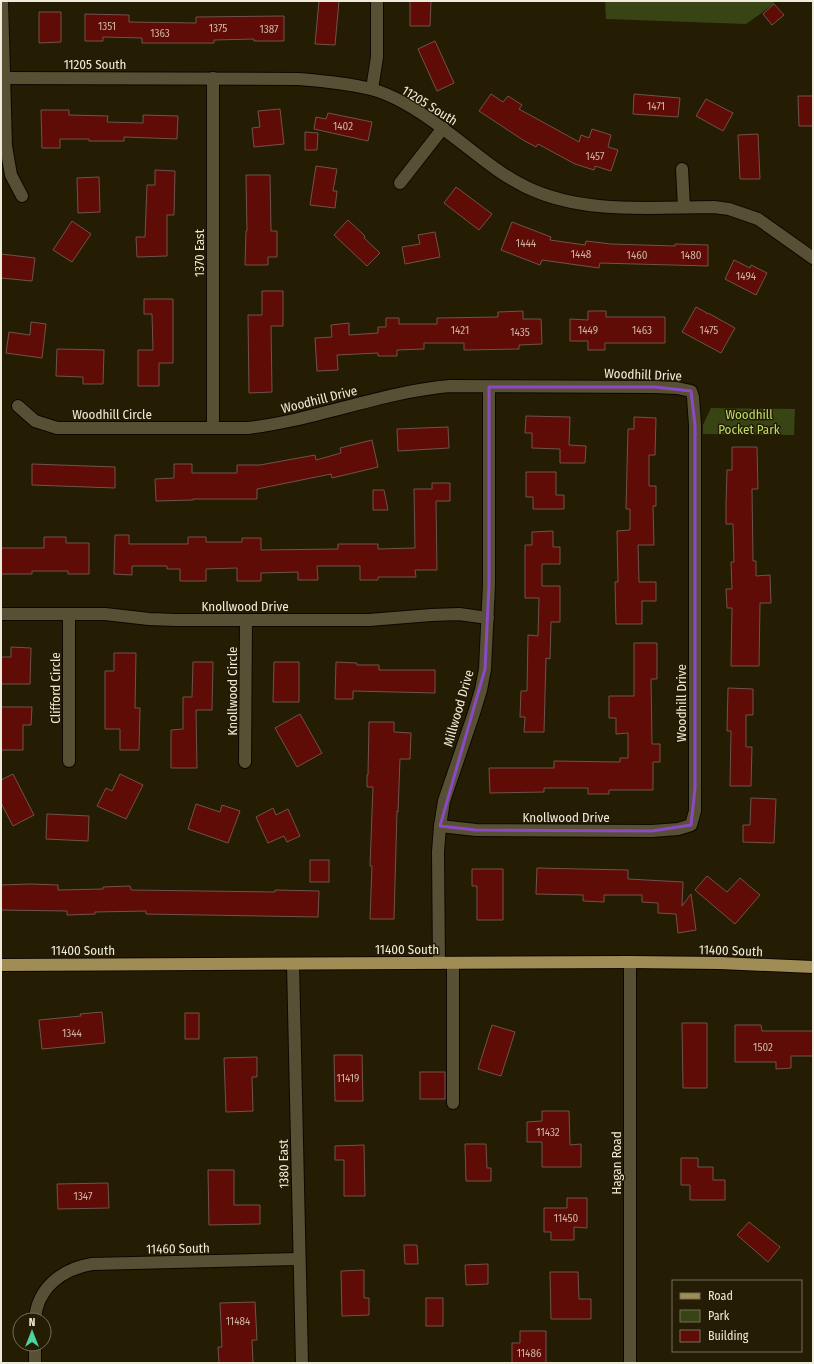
<svg xmlns="http://www.w3.org/2000/svg" width="814" height="1364" font-family="'Fira Sans Condensed',sans-serif">
<rect width="100%" height="100%" fill="#241d04"/>
<g fill="#384414">
<polygon points="605,1 775,1 774,4 746,24 606,19"/>
<polygon points="711,408 795,409 794,435 703,434 703,425"/>
</g>
<g fill="#5e0c05" stroke="#70524c">
<polygon points="319,1 339,1 335,45 315,44"/>
<polygon points="410,1 431,1 430,26 410,26"/>
<polygon points="774,4 784,15 772,25 763,14"/>
<polygon points="39,12 61,12 61,42 39,43"/>
<polygon points="85,14 129,15 129,22 196,23 196,17 284,16 284,41 254,41 254,39 214,40 214,43 142,43 142,38 103,37 103,41 85,41"/>
<polygon points="435,41 454,83 437,91 418,49"/>
<polygon points="491,94 503,102 508,96 522,105 519,109 579,142 581,135 589,138 592,129 611,135 608,147 618,150 611,171 595,166 594,170 575,164 538,144 536,147 523,140 479,111"/>
<polygon points="634,94 680,98 678,117 633,114"/>
<polygon points="798,96 813,96 813,126 799,126"/>
<polygon points="706,99 733,113 723,131 696,116"/>
<polygon points="280,109 284,144 254,147 252,128 260,127 258,111"/>
<polygon points="41,110 69,110 69,115 108,116 107,122 143,123 143,115 178,116 177,139 124,137 124,141 89,141 89,139 60,139 60,148 42,148"/>
<polygon points="328,113 372,122 368,141 314,129 316,117 326,119"/>
<polygon points="305,132 318,133 317,150 305,150"/>
<polygon points="758,134 760,179 740,179 738,135"/>
<polygon points="316,166 337,169 333,191 337,191 335,208 310,205"/>
<polygon points="155,170 175,171 174,215 167,215 167,256 137,257 136,237 145,237 147,185 155,185"/>
<polygon points="246,175 270,175 271,231 277,231 277,257 268,257 268,265 245,265 246,231 247,231"/>
<polygon points="99,177 100,212 78,213 77,178"/>
<polygon points="456,187 492,214 479,230 444,203"/>
<polygon points="348,220 365,236 364,238 380,253 367,266 334,235"/>
<polygon points="72,221 91,234 72,262 53,250"/>
<polygon points="512,222 551,237 550,240 585,245 586,241 611,244 675,246 675,244 708,245 708,266 600,263 599,268 542,260 540,265 501,250"/>
<polygon points="435,232 440,257 405,264 402,247 420,244 418,235"/>
<polygon points="1,254 35,258 32,281 1,278"/>
<polygon points="734,260 750,268 751,265 767,273 756,295 725,279"/>
<polygon points="262,291 283,291 283,326 271,326 272,392 249,393 248,315 262,315"/>
<polygon points="144,299 173,299 173,363 159,363 159,386 138,386 138,350 153,350 152,314 144,314"/>
<polygon points="696,307 707,313 707,314 708,313 735,328 721,353 682,332"/>
<polygon points="523,311 523,319 541,319 542,344 519,345 519,349 464,350 464,343 424,343 424,349 397,350 397,356 378,356 378,353 337,355 338,370 317,371 315,338 332,337 331,325 349,323 349,335 378,333 378,327 386,327 386,318 399,318 399,324 437,324 437,318 498,317 498,312"/>
<polygon points="588,311 606,311 606,317 665,317 665,343 605,343 605,350 588,350 588,341 570,341 570,319 588,320"/>
<polygon points="31,322 46,324 42,358 6,353 9,332 30,335"/>
<polygon points="57,349 104,350 103,384 83,384 83,377 56,376"/>
<polygon points="526,416 570,417 569,445 586,446 585,463 560,463 560,449 532,448 532,433 525,433"/>
<polygon points="634,417 656,418 655,455 649,455 649,486 656,486 656,506 653,506 654,545 638,545 639,582 656,582 656,601 642,601 642,624 616,624 615,582 618,582 617,531 630,530 630,509 626,509 628,429 634,429"/>
<polygon points="448,427 449,448 398,451 397,429"/>
<polygon points="372,440 378,467 332,478 331,474 257,489 257,499 193,499 193,500 156,501 155,479 174,478 174,464 192,464 192,473 237,473 237,465 260,465 315,455 316,460 341,453 340,448"/>
<polygon points="732,447 757,447 758,489 752,489 753,561 756,561 756,576 770,575 771,603 760,603 759,666 731,666 732,608 727,608 726,589 732,589 731,562 734,562 733,524 726,524 726,504 727,470 732,470"/>
<polygon points="32,464 115,467 115,488 32,485"/>
<polygon points="526,472 556,472 556,495 564,495 564,509 533,509 533,497 526,497"/>
<polygon points="432,483 450,483 450,501 436,501 437,570 415,570 416,577 378,577 378,580 360,580 360,566 317,566 318,580 298,580 298,572 261,573 261,581 237,581 237,568 206,569 206,581 180,581 180,569 167,569 167,566 132,566 132,575 114,574 115,535 129,535 129,544 188,544 188,537 206,537 206,542 242,542 242,538 261,538 261,550 338,549 338,544 378,544 378,549 415,548 414,489 432,489"/>
<polygon points="373,490 384,490 388,510 373,510"/>
<polygon points="553,531 553,547 560,547 560,564 542,564 542,586 560,586 560,622 551,622 550,659 546,658 544,732 524,732 525,717 520,717 521,691 527,691 528,635 538,636 539,598 525,598 525,545 532,545 532,532"/>
<polygon points="44,537 66,537 66,543 89,543 89,574 68,574 68,571 32,571 32,574 1,574 1,548 44,548"/>
<polygon points="634,643 657,643 657,679 651,679 652,744 660,744 660,762 653,762 653,790 609,790 609,794 588,794 588,788 544,788 544,792 490,793 489,768 554,768 554,761 620,762 620,758 628,758 628,733 616,734 616,718 609,718 609,696 634,696"/>
<polygon points="11,647 31,648 30,684 1,684 1,657 11,657"/>
<polygon points="114,653 136,653 135,708 140,708 139,750 120,750 120,729 105,729 105,671 114,671"/>
<polygon points="193,662 213,662 212,710 196,710 197,768 171,768 171,730 183,729 183,697 192,697"/>
<polygon points="274,662 299,662 299,702 273,702"/>
<polygon points="336,662 357,663 357,665 379,665 379,670 435,670 435,693 353,691 353,699 335,699"/>
<polygon points="728,688 753,689 753,715 746,715 746,747 752,747 751,786 730,786 731,731 727,731"/>
<polygon points="1,707 32,707 31,725 23,725 23,750 1,750"/>
<polygon points="300,714 322,753 297,767 275,728"/>
<polygon points="369,722 394,722 394,732 411,733 410,759 400,759 398,812 397,811 394,919 370,919 372,866 370,866 373,787 367,787 367,775 368,775"/>
<polygon points="13,774 34,815 13,826 1,803 1,780"/>
<polygon points="120,774 143,785 126,819 97,806 106,788 112,791"/>
<polygon points="751,798 776,799 774,843 743,842 743,825 750,825"/>
<polygon points="196,804 220,812 222,805 240,811 228,843 188,829"/>
<polygon points="273,808 276,815 288,809 300,836 287,842 284,836 268,843 256,817"/>
<polygon points="47,814 89,816 88,841 46,839"/>
<rect x="310" y="860" width="19" height="22"/>
<polygon points="537,868 628,870 628,879 683,882 682,906 691,894 696,930 678,933 676,914 658,913 658,903 642,902 642,895 604,895 604,902 583,901 583,895 536,894"/>
<polygon points="472,869 503,869 503,920 477,920 477,886 472,886"/>
<polygon points="707,876 727,892 740,878 760,895 735,924 695,890"/>
<polygon points="30,884 58,885 58,890 103,889 103,887 130,886 131,890 275,892 275,890 319,891 318,917 146,914 146,911 95,912 95,914 67,915 67,911 1,910 1,885"/>
<polygon points="102,1012 105,1043 42,1049 39,1020 81,1016 80,1014"/>
<rect x="185" y="1013" width="14" height="26"/>
<polygon points="682,1023 707,1023 707,1088 683,1088"/>
<polygon points="492,1025 515,1032 501,1076 478,1069"/>
<polygon points="735,1025 761,1025 762,1031 813,1031 813,1056 791,1056 791,1068 776,1069 776,1062 735,1062"/>
<polygon points="334,1055 362,1055 363,1101 335,1101"/>
<polygon points="257,1057 257,1077 252,1077 253,1111 226,1112 224,1058"/>
<rect x="420" y="1072" width="25" height="27"/>
<polygon points="542,1111 569,1111 570,1145 581,1144 581,1167 542,1167 542,1142 527,1142 527,1122 542,1121"/>
<polygon points="465,1144 486,1144 487,1168 491,1168 491,1181 466,1181"/>
<polygon points="364,1145 365,1196 344,1196 344,1160 335,1160 335,1146"/>
<polygon points="681,1158 698,1158 698,1167 713,1167 713,1180 725,1180 725,1200 690,1200 690,1185 681,1185"/>
<polygon points="208,1170 234,1170 234,1205 260,1205 260,1224 209,1225"/>
<polygon points="108,1183 109,1208 58,1209 57,1184"/>
<polygon points="567,1198 587,1198 587,1228 574,1227 574,1240 551,1240 551,1232 544,1232 544,1208 567,1208"/>
<polygon points="749,1222 780,1247 768,1262 737,1235"/>
<polygon points="404,1245 417,1245 418,1264 405,1264"/>
<polygon points="488,1264 488,1284 466,1285 465,1265"/>
<polygon points="364,1270 364,1298 369,1298 369,1315 342,1316 341,1271"/>
<polygon points="550,1272 578,1272 579,1299 591,1299 591,1319 551,1319"/>
<rect x="426" y="1298" width="17" height="28"/>
<polygon points="255,1302 257,1340 252,1340 253,1363 219,1363 218,1347 222,1347 220,1303"/>
<polygon points="520,1331 546,1331 546,1363 512,1363 512,1343 520,1343"/>
</g>
<g fill="none" stroke-linecap="round" stroke-linejoin="round">
<defs>
<g id="minor">
<polyline points="2,1 6,146 11,175 22,196"/>
<path d="M1,78L299,79C323,81 347,83 371,89C397,96 421,112 442,128C470,148 495,172 526,187C584,215 652,207 714,207L729,209L758,219L813,258"/>
<polyline points="213,78 213,428"/>
<polyline points="372,89 377,57 377,1"/>
<polyline points="682,169 684,207"/>
<polyline points="400,183 443,128"/>
<path d="M18,406L35,421L57,428H248C316,420 381,392 450,386L655,387L677,388L691,391L693,397L695,425V811L691,825L678,829L652,831L476,830L440,826"/>
<polyline points="1,614 105,614 149,619 176,620 369,620 431,615 459,614 488,618"/>
<polyline points="69,761 69,614"/>
<polyline points="245,762 246,621"/>
<polyline points="630,962 630,1363"/>
<polyline points="439,963 438,852 440,826 444,801 474,713 481,690 485,669 489,585 489,387"/>
<polyline points="453,963 453,1103"/>
<polyline points="293,964 302,1363"/>
<path d="M35,1320C37,1288 62,1269 92,1264L299,1259"/>
<polyline points="35,1344 35,1363"/>
</g>
<polyline id="major" points="1,965 630,962 720,963 813,967"/>
</defs>
<use href="#minor" stroke="#0e0700" stroke-width="14"/>
<use href="#major" stroke="#0e0700" stroke-width="14"/>
<use href="#minor" stroke="#575035" stroke-width="12"/>
<use href="#major" stroke="#a08d55" stroke-width="12"/>
</g>
<path fill="none" stroke="#8c49c3" stroke-width="3" stroke-linejoin="round" d="M489,387H655L691,391L695,425V788L691,825L652,831L476,830L440,826L485,669L489,585Z"/>
<g text-anchor="middle" stroke-width="3" stroke-linejoin="round" paint-order="stroke">
<g font-size="11" fill="#cbb3a6">
<text x="107" y="30">1351</text>
<text x="218" y="32">1375</text>
<text x="269" y="33">1387</text>
<text x="160" y="37">1363</text>
<text x="656" y="110">1471</text>
<text x="343" y="130">1402</text>
<text x="595" y="160">1457</text>
<text x="526" y="247">1444</text>
<text x="581" y="258">1448</text>
<text x="637" y="259">1460</text>
<text x="691" y="259">1480</text>
<text x="746" y="280">1494</text>
<text x="460" y="334">1421</text>
<text x="588" y="334">1449</text>
<text x="642" y="334">1463</text>
<text x="709" y="334">1475</text>
<text x="520" y="336">1435</text>
<text x="72" y="1037">1344</text>
<text x="763" y="1051">1502</text>
<text x="348" y="1082">11419</text>
<text x="548" y="1136">11432</text>
<text x="83" y="1200">1347</text>
<text x="566" y="1222">11450</text>
<text x="238" y="1325">11484</text>
<text x="529" y="1357">11486</text>
</g>
<g font-size="13" fill="#efebdb" stroke="#241d04">
<text x="95" y="69">11205 South</text>
<text transform="translate(430 105) rotate(32)" y="5">11205 South</text>
<text transform="translate(199 253) rotate(-90)" y="5">1370 East</text>
<text transform="translate(643 374) rotate(2)" y="5">Woodhill Drive</text>
<text transform="translate(319 399) rotate(-14)" y="5">Woodhill Drive</text>
<text x="112" y="419">Woodhill Circle</text>
<text x="245" y="611">Knollwood Drive</text>
<text transform="translate(55 688) rotate(-90)" y="5">Clifford Circle</text>
<text transform="translate(232 691) rotate(-90)" y="5">Knollwood Circle</text>
<text transform="translate(681 703) rotate(-90)" y="5">Woodhill Drive</text>
<text transform="translate(458 708) rotate(-74)" y="5">Millwood Drive</text>
<text x="566" y="822">Knollwood Drive</text>
<text x="407" y="954">11400 South</text>
<text x="83" y="955">11400 South</text>
<text transform="translate(731 950) rotate(2)" y="5">11400 South</text>
<text transform="translate(616 1163) rotate(-90)" y="5">Hagan Road</text>
<text transform="translate(283 1164) rotate(-91)" y="5">1380 East</text>
<text transform="translate(178 1248) rotate(-1)" y="5">11460 South</text>
</g>
<g font-size="13" fill="#bddb6a" stroke="#241d04">
<text x="749" y="419">Woodhill<tspan x="749" dy="15">Pocket Park</tspan></text>
</g>
</g>
<rect width="814" height="1364" fill="none" stroke="#efebdb" stroke-width="4"/>
<rect x="672" y="1280" width="130" height="72" fill="#241d04" stroke="#756f5a"/>
<rect x="680" y="1293" width="20" height="6" fill="#a08d55" stroke="#756f5a"/>
<text x="708" y="1300" font-size="12" fill="#efebdb">Road</text>
<rect x="680" y="1310" width="20" height="12" fill="#384414" stroke="#756f5a"/>
<text x="708" y="1320" font-size="12" fill="#efebdb">Park</text>
<rect x="680" y="1330" width="20" height="12" fill="#5e0c05" stroke="#756f5a"/>
<text x="708" y="1340" font-size="12" fill="#efebdb">Building</text>
<g transform="translate(32 1332)"><circle r="19" fill="#241d04" stroke="#756f5a"/>
<path d="M0-3L7 15L0 10L-7 15Z" fill="#4bd49b"/>
<text y="-6" font-size="11" font-weight="bold" text-anchor="middle" fill="#efebdb">N</text>
</g>
</svg>
